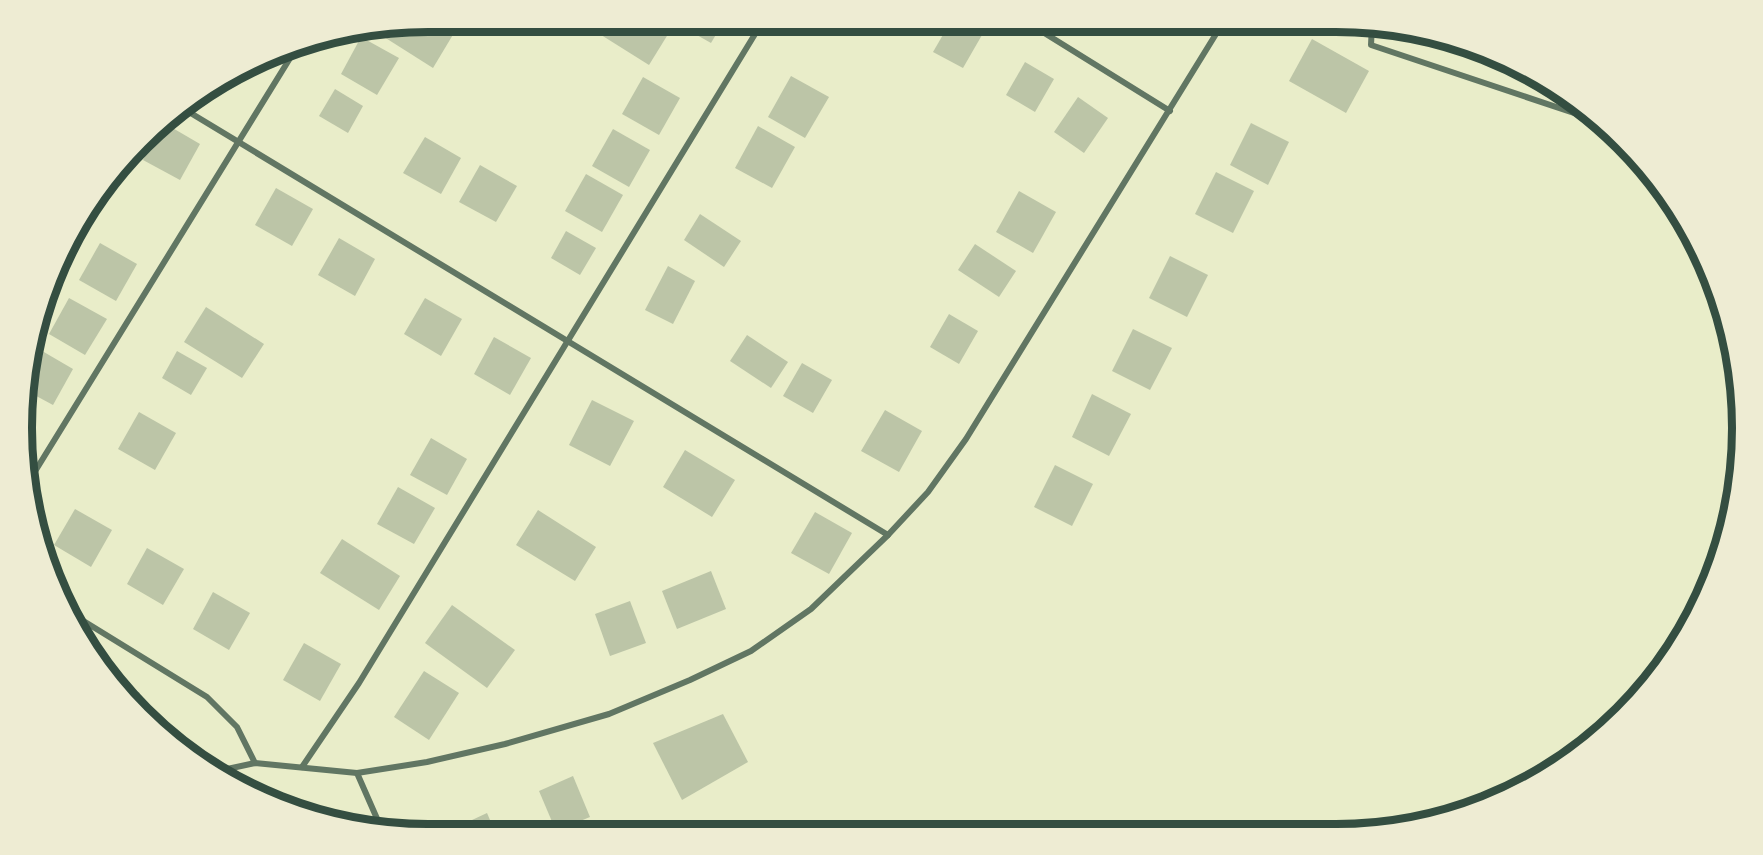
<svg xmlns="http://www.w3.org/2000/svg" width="1763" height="855" font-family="Mulish,sans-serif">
<rect width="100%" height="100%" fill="#e9edc9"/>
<g fill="#bcc5a7">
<polygon points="428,21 435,21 454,33 433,68 373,30"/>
<polygon points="595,21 655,21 670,31 649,65 590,28"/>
<polygon points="672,21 724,21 711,43"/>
<polygon points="951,21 957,21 982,35 963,68 933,52"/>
<polygon points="1146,21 1175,21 1166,34"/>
<polygon points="1330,21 1336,21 1349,22 1346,29"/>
<polygon points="361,37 399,58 377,95 341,74"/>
<polygon points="1312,39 1369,71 1346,113 1289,81"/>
<polygon points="268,58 261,70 254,66"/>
<polygon points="1025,62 1054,79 1035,112 1006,95"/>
<polygon points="791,76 829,97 805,138 768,117"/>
<polygon points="643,77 680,98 659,135 622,114"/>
<polygon points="335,89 363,106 348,133 319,116"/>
<polygon points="1078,97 1108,118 1084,153 1054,132"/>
<polygon points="164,123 200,144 180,180 143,160"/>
<polygon points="1251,123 1289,142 1268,185 1230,165"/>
<polygon points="758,126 795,147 772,188 735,168"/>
<polygon points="613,129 650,150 629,187 592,166"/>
<polygon points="425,137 461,158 441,194 403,173"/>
<polygon points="480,165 517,186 496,222 459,202"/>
<polygon points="1216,172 1254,191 1233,233 1195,214"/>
<polygon points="586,174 623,195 602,232 565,211"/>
<polygon points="276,188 313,209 292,246 255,225"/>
<polygon points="1019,191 1056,212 1033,253 996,232"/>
<polygon points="700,214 741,241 724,267 684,240"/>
<polygon points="566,231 596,248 580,275 551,258"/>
<polygon points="339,238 375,259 355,296 318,275"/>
<polygon points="100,243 137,264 116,301 79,280"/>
<polygon points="975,244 1016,271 999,297 958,270"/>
<polygon points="1170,256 1208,275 1187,317 1149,298"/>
<polygon points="668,266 695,281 673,324 645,310"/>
<polygon points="69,298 107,319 85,355 49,334"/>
<polygon points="425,298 462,319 441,356 404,334"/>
<polygon points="206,307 264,344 242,378 184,342"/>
<polygon points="949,314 978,331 959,364 930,347"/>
<polygon points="1133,329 1172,348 1150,390 1112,371"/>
<polygon points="747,335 788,362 771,388 730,361"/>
<polygon points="494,337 531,358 510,395 474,374"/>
<polygon points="37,348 73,369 53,405 27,391 28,362"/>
<polygon points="177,351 207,368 191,395 162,378"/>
<polygon points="802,363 832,380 813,413 783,396"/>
<polygon points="1092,394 1131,414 1109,456 1072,437"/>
<polygon points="592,400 634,421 610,466 569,445"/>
<polygon points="885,410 922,431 899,472 861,451"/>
<polygon points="139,412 176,433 155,470 118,449"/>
<polygon points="431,438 467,459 447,495 410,475"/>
<polygon points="685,450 735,480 712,517 663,487"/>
<polygon points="1055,465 1093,484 1072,526 1034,507"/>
<polygon points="398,487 435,508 414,544 377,524"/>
<polygon points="75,509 112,530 91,567 54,545"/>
<polygon points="538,510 596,547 575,581 516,545"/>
<polygon points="815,512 852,533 829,574 791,553"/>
<polygon points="342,539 400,576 379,610 320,573"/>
<polygon points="147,548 184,569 163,605 127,584"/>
<polygon points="711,571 726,609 677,629 662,591"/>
<polygon points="213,592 250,613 229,650 193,629"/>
<polygon points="630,601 646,643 610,656 595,614"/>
<polygon points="452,605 515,650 487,688 425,643"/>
<polygon points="304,643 341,664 320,701 283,680"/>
<polygon points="424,671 459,693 429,740 394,717"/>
<polygon points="111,675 140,693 133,705"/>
<polygon points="723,714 748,762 682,800 653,743"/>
<polygon points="573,776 590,817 556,831 539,791"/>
<polygon points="487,813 496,834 442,834"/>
</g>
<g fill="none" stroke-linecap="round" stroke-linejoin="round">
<g stroke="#617663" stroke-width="6">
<polyline points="1025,21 1170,111"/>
<polyline points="1372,25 1371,45 1601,122"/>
<polyline points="179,106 888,535"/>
<polyline points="26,486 300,42"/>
<polyline points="64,609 207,697 237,727 255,763"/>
<polyline points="302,767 359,683 763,21"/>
<polyline points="213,772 255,763 357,773 427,762 505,744 609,714 690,680 751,651 811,609 888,535 928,492 966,439 1224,21"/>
<polyline points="357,773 382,830"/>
</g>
</g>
<path d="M0 0H1763V855H0ZM428 32H1336A396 396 0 0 1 1732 428V428A396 396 0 0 1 1336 824H428A396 396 0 0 1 32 428V428A396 396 0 0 1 428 32Z" fill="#eeecd3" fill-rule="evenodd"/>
<path fill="none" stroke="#344e41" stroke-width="8" d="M428 32H1336A396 396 0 0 1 1732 428V428A396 396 0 0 1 1336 824H428A396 396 0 0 1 32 428V428A396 396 0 0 1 428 32Z"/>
</svg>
